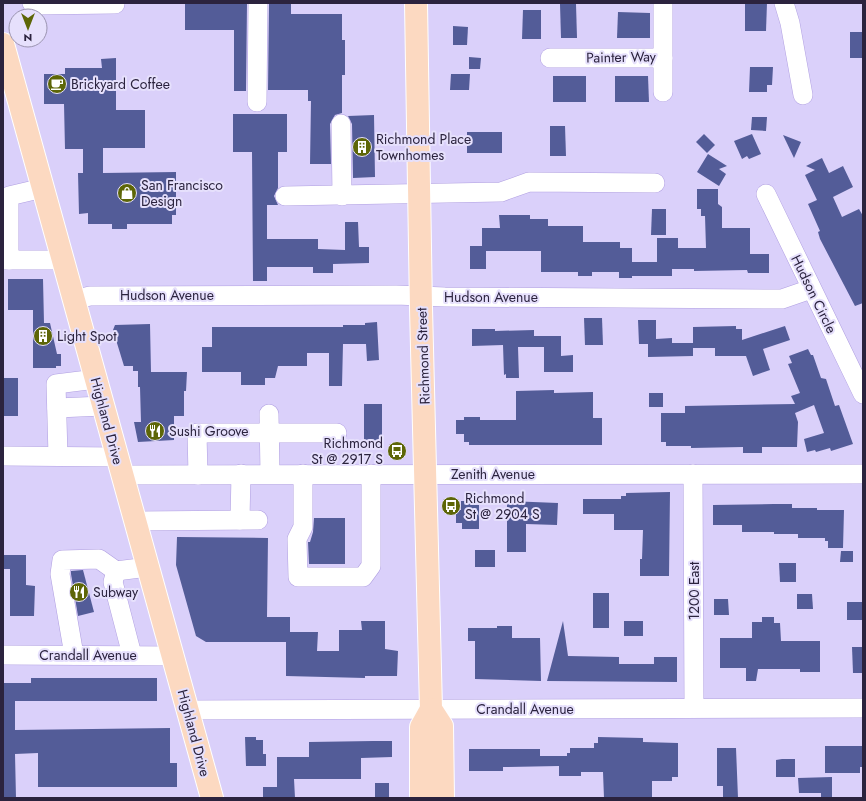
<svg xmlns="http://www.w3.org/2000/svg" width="866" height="801" font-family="Jost,sans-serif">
<rect width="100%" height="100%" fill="#dad0fa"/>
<g fill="#535c98">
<polygon points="185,3 247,3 246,91 234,91 234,30 185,30"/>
<polygon points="269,3 291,3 291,14 342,14 342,40 345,40 345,75 342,75 342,113 335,115 330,124 331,164 310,164 311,101 308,101 308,90 268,90"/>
<polygon points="745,3 767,3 766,31 745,31"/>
<polygon points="560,4 576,4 577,38 561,38"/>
<polygon points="523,10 541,10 541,39 522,39"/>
<polygon points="618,12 650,13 650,38 617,38"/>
<polygon points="453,26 468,27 467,45 453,45"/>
<rect x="850" y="32" width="13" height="26"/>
<polygon points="469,57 481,58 480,69 469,69"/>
<polygon points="116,58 116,110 145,110 145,148 103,148 103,173 176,172 176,215 172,215 172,224 127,224 127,229 112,229 112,224 88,224 88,213 79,214 78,173 83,173 83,149 65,149 64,104 44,104 44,74 65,74 65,68 102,68 101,59"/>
<polygon points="750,67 773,67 772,85 767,85 767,92 749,92"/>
<polygon points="451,74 470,74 469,90 450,90"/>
<rect x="553" y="76" width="33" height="26"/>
<polygon points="615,76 648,76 649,102 615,102"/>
<polygon points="233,114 287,114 287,152 278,152 278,188 274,196 278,205 267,205 267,239 318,239 318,249 345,250 345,222 358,222 359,247 369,247 369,263 333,264 333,273 313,273 313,267 267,267 267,281 253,281 252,152 233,152"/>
<polygon points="374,115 375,177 353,178 352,124 348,116"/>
<polygon points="752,117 767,117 766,131 751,130"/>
<polygon points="550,126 565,126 566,156 550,156"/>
<rect x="467" y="132" width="35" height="21"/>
<polygon points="704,134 715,145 707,153 696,142"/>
<polygon points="752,134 761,154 749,159 747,156 742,159 734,141"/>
<polygon points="783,135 801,142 794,158"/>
<polygon points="708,154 727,166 719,169 726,174 719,186 697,172"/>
<polygon points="822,158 829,173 843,166 853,187 833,197 842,217 859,209 863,216 863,303 855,306 820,239 818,232 820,231 808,204 817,200 805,175 815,170 806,166"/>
<polygon points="697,189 718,189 718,204 722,207 722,228 750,228 750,254 769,254 769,273 748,273 747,270 694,271 694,269 672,269 672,276 632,276 632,278 619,278 619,272 592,272 592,276 578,276 578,272 541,272 541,251 486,251 486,269 470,269 470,246 482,246 482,228 500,228 499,215 530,215 530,219 548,219 548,226 583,226 583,242 620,242 620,248 632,248 632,262 657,262 657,238 678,238 678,248 706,248 705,216 701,216 701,209 697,209"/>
<polygon points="652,209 666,209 666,235 651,235"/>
<polygon points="8,279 43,279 44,323 50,323 57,354 61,354 61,366 56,366 56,368 33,368 33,310 8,310"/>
<polygon points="584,318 602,318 603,345 585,345"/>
<polygon points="638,320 656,320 656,339 672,338 672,343 693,343 693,356 648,357 648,344 639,344"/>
<polygon points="377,322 379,360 367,361 366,344 343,344 342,386 329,386 329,353 307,353 307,366 278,366 275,378 265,378 265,385 241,385 241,372 202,372 202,347 212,347 212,327 343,327 343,325 365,325 365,323"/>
<polygon points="150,324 151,372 187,372 186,391 184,391 184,416 174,416 174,440 138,442 134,422 141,422 140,387 138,387 138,371 133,371 133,366 124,366 113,330 115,325"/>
<polygon points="736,326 736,329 742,329 742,340 785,326 790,340 763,349 770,370 753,376 746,356 715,356 715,348 693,348 693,327"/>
<polygon points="472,329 495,329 495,331 534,330 534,336 561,336 561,356 573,355 573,372 544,372 544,347 518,347 519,378 506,378 506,374 504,375 503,345 472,346"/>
<polygon points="808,349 811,355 813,355 821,378 826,379 835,406 839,405 853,444 831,451 830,448 816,452 815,450 807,452 804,439 824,433 814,405 795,413 798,422 797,447 762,447 762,453 743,453 743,447 691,448 691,446 666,446 666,442 661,442 661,413 685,413 685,406 795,404 791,396 800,393 788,364 792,363 789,356"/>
<rect x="3" y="378" width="15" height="38"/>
<polygon points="554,390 554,393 593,392 593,418 602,418 602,445 469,445 469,442 464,442 464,434 456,434 456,420 464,420 464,417 480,417 480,420 516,420 516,391"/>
<rect x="649" y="393" width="14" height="14"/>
<rect x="364" y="404" width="18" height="42"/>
<polygon points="670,492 669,576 640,576 640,559 642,559 643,530 614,530 614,514 583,514 583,499 621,499 621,496 626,496 626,493"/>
<polygon points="461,501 474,501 474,505 479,505 479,529 462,529 462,523 456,523 456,510 461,510"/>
<polygon points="507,501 558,503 557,525 526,524 526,552 507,552"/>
<polygon points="774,504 792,504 792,508 817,508 817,510 844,510 843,548 828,548 828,541 825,541 825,538 798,538 798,534 774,534 774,532 742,532 742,525 713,525 713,505"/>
<polygon points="314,518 345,518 345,564 309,564 308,542 310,542 313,532"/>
<polygon points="177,537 268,538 267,617 290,617 290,632 318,632 317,651 339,651 339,630 362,630 361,621 385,621 385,649 398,651 397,676 365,676 365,678 286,676 286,642 206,642 196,636 176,565"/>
<rect x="475" y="550" width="20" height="17"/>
<polygon points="841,551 853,551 853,562 840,562"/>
<polygon points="3,555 26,555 26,585 35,586 34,616 10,616 10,569 3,569"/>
<polygon points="779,563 796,563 796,582 780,582"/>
<polygon points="83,570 94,612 78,616 71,574 71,571"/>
<rect x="593" y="593" width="16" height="35"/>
<polygon points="797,594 812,594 813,609 797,609"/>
<polygon points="714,599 728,599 729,615 714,615"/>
<rect x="847" y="602" width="16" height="18"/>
<polygon points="762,617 774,617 774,623 780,623 781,641 820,641 820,672 800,672 800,669 758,669 756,681 746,681 746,668 720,668 720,638 752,638 752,622 762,622"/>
<polygon points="563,621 568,656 619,657 619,664 654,664 654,657 677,657 677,682 547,681"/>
<rect x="624" y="621" width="19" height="15"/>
<polygon points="497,626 512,626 512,638 540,638 541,681 475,679 475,641 468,641 468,628 497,628"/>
<polygon points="852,647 863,647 863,673 853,673"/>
<polygon points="31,678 157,678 157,701 15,701 15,730 170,728 170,763 177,763 177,787 38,787 38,753 15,754 16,798 3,798 3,683 31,683"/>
<polygon points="245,737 256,737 256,740 263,740 263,754 266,754 266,766 246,766"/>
<polygon points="598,737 643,738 643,742 678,743 678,777 672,777 672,781 652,781 652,798 604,798 603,772 581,772 581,776 559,776 559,766 503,767 503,771 469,771 469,749 540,749 540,756 567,756 567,753 570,753 570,748 594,748 594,743 598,743"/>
<polygon points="373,741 392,741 392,757 361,758 361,779 294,779 295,798 263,798 263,787 277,787 277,757 309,757 309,742"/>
<polygon points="825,746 863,746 863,767 860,767 860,773 825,773"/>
<polygon points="717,748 736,748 738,798 723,798 723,786 717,786"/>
<polygon points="782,759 795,759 795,777 776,777 776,760"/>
<polygon points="832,777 832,798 821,798 821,793 799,793 798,778"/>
<rect x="375" y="783" width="14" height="15"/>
</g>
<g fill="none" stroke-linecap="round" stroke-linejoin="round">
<defs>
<g id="minor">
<polyline points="32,3 36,5 115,4"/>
<polyline points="663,3 663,92"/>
<polyline points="784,3 790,23 803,95"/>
<polyline points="550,58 663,58"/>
<polyline points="257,102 258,3"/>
<polyline points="341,124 342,196"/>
<polyline points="766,194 863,394"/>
<polyline points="285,196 501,192 529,182 655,183"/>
<polyline points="3,260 63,260"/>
<polyline points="9,260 9,196 43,188"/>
<polyline points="73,300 90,296 396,295 445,297 782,299 811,289"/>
<polyline points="57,408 103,406"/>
<polyline points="269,414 270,474"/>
<polyline points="3,456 117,457"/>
<polyline points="58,456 56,384 96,379"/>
<polyline points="303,474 303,527 297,539 298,577 363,577 371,566 371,474"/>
<polyline points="693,474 694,708"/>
<polyline points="122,475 863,474"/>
<polyline points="198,475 197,433 337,433"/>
<polyline points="240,520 241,474"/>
<polyline points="135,521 258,520"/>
<polyline points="116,571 113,582 132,655"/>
<polyline points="3,655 173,656"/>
<polyline points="74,655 60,574 62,560 99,559 116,571 148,567"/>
<polyline points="188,710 863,708"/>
</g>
<g id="major">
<polyline points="416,3 421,308 431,709 442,726 443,798"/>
<polyline points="3,44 212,798"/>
<polyline points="421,798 421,727 431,709"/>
</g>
</defs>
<use href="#minor" stroke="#b09fe1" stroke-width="20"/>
<use href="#major" stroke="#fff" stroke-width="24"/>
<use href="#minor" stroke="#fff" stroke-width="19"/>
<use href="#major" stroke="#fcd9c1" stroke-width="22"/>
</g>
<defs>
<symbol id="cafe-disc" viewBox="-11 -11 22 22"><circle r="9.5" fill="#5d6607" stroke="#e6e0fc"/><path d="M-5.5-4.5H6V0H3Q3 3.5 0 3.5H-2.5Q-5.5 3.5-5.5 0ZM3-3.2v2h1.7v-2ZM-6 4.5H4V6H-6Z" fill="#fff"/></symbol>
<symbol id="building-disc" viewBox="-11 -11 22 22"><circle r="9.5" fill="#5d6607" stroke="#e6e0fc"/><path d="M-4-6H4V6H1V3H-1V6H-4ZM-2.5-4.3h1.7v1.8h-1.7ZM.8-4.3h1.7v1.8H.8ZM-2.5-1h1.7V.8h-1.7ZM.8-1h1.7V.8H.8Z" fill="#fff"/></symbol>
<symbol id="shop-disc" viewBox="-11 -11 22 22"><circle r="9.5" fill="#5d6607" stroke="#e6e0fc"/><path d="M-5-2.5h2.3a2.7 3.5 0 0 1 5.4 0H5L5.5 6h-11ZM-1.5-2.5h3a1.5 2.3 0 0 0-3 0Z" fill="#fff"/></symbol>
<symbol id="restaurant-disc" viewBox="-11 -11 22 22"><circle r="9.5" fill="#5d6607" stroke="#e6e0fc"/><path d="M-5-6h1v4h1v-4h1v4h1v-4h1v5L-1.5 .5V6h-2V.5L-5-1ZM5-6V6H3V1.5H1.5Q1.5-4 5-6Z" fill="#fff"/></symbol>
<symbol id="bus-disc" viewBox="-11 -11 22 22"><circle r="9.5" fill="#5d6607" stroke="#e6e0fc"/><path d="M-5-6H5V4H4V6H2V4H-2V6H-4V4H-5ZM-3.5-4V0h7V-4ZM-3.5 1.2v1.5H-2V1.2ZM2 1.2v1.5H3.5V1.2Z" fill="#fff"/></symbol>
</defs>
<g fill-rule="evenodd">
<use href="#cafe-disc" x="46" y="73" width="22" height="22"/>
<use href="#building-disc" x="351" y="136" width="22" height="22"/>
<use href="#shop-disc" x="116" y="182" width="22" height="22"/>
<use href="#building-disc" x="32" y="325" width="22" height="22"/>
<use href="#restaurant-disc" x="144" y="420" width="22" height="22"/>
<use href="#bus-disc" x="386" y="440" width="22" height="22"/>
<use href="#bus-disc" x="440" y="495" width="22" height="22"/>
<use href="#restaurant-disc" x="68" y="581" width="22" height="22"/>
</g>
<g text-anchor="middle" stroke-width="4" stroke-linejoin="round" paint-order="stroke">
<g font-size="14" fill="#2b233e" stroke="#e6e0fc">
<text transform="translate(621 57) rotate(-1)" y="5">Painter Way</text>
<text transform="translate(814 294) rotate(64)" y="5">Hudson Circle</text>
<text x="167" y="300">Hudson Avenue</text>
<text x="491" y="302">Hudson Avenue</text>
<text transform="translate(423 356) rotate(-92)" y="5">Richmond Street</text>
<text transform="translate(107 421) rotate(75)" y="5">Highland Drive</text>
<text x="493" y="479">Zenith Avenue</text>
<text transform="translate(694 591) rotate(-90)" y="5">1200 East</text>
<text x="88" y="660">Crandall Avenue</text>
<text x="525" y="714">Crandall Avenue</text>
<text transform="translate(194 733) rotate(75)" y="5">Highland Drive</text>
</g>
<g font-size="14" fill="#2b233e" stroke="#e6e0fc" text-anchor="start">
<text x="71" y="89">Brickyard Coffee</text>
<text x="376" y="144">Richmond Place<tspan x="376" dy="16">Townhomes</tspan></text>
<text x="141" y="190">San Francisco<tspan x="141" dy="16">Design</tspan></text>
<text x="57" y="341">Light Spot</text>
<text x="169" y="436">Sushi Groove</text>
<text x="383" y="448" text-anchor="end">Richmond<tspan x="383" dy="16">St @ 2917 S</tspan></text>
<text x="465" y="503">Richmond<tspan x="465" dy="16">St @ 2904 S</tspan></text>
<text x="93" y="597">Subway</text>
</g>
</g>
<rect width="866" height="801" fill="none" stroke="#2b233e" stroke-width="8"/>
<g transform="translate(28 28) rotate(180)"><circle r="19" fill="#e6e0fc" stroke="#9b94b0"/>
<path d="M0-3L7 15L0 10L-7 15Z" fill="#5d6607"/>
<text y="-6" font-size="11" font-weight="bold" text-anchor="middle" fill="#2b233e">N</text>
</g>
</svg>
